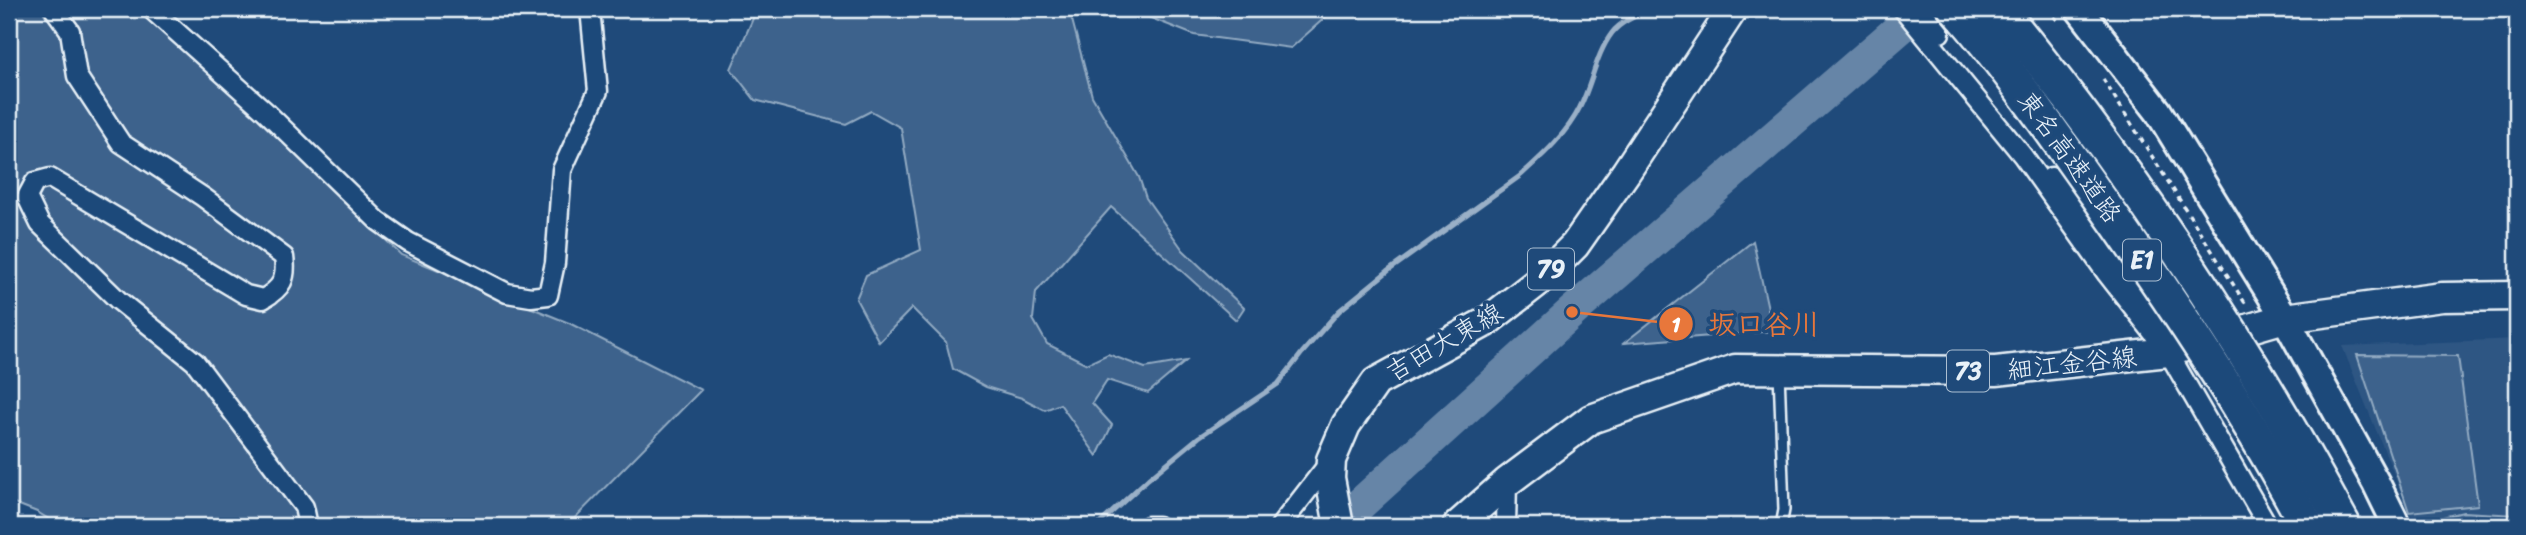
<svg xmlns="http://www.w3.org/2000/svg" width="2526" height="535" font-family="Sriracha,'Klee One',sans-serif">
<rect width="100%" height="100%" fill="#1f4a7a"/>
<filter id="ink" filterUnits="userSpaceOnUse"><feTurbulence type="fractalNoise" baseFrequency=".0143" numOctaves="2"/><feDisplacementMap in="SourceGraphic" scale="14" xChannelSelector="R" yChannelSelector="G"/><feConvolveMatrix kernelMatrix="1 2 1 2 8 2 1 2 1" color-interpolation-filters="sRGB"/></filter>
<g filter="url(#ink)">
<polygon fill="#2e5683" points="2517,339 2517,526 2415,526 2342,346"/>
<g fill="#3c628c" stroke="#92aac2" stroke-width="2">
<polygon points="9,9 139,9 237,95 401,255 569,323 701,390 567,526 60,526 37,512 9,501"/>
<polygon points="757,9 1084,9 1071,16 1092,96 1139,177 1146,198 1183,250 1244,308 1236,320 1111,207 1036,292 1033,319 1047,344 1087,364 1108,354 1145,368 1186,361 1148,393 1107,380 1092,403 1112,425 1097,456 1060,404 1045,410 1022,398 986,387 953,369 946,342 912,308 879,342 856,299 866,275 921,250 901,128 871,111 846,124 755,100 731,69"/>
<polygon points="1128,9 1324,9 1329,14 1291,48 1194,35"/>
<polygon points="1753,241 1773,331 1624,343"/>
<polygon points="2357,355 2458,356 2478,505 2409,512"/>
<polygon points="2463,512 2517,515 2517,526 2415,526 2414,524"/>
</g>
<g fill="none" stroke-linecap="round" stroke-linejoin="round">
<path stroke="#9ab0c7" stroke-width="5" d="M1097,526L1148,479L1199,437L1278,384L1302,353L1339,311L1388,271L1520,176C1542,156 1567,134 1580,107C1592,84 1596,54 1612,33C1622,20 1639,15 1653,9"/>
<polyline stroke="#6685a7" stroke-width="33" points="1336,526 1572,312 1922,9"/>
<defs>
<polyline id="lane" points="1779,371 1784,510 1781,526"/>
<g id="street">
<path d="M54,9L70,31L77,76L121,143L203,197L284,257C287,279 282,288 263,299L246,295L50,178L35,182L27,197L40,224L118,300L195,362L304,507L308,526"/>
<polyline points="151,9 265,111 378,221 408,242 507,293 531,297 548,295 555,263 562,170 598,91 590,9"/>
<polyline points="1903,9 2023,156 2107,274 2168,352 2268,526"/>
<polyline points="1920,9 1940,33"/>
<polyline points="2051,177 2173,331"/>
<polyline points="1148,526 1158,526"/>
<polyline points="1280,526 1329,463"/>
<polyline points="1506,526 1507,482"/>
</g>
<polyline id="secondary" points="2079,9 2158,111 2285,318 2376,483 2397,526"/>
<g id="primary">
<polyline points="1339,526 1330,478 1331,460 1346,425 1376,382 1486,322 1539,281 1575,245 1626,172 1733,9"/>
<polyline points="1457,526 1507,482 1591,419 1735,369 1996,371 2168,352 2285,318 2442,297 2517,296"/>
</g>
</defs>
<use href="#lane" stroke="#e8f1f8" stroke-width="14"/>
<use href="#street" stroke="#e8f1f8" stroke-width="23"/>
<use href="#secondary" stroke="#e8f1f8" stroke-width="32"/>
<use href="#primary" stroke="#e8f1f8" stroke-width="33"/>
<g stroke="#e8f1f8" stroke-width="3.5" stroke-dasharray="5 5" stroke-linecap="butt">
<polyline points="2047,9 2060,23"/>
<polyline points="2103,79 2245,303"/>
</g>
<use href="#lane" stroke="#1f4a7a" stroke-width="9"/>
<use href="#street" stroke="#1f4a7a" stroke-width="18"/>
<use href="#secondary" stroke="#1f4a7a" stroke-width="26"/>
<use href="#primary" stroke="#1f4a7a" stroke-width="28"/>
<defs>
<g id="highway-bridge">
<path d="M1957,9C2008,67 2052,132 2097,195C2172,301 2246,411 2307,526"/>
<path d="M1999,9C2131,170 2245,343 2344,526"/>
</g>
</defs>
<use href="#highway-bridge" stroke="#e8f1f8" stroke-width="38" stroke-linecap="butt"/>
<use href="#highway-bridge" stroke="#1f4a7a" stroke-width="33"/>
</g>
</g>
<g text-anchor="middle" stroke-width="7" stroke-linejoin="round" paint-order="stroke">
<g fill="#1f4a7a" stroke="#acbfd2" stroke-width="2">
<rect x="2123" y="239.5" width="38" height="41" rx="5"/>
<rect x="1528" y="248.5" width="46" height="41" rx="5"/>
<rect x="1947" y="350.5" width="42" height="41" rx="5"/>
</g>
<g font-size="24" font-weight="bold" fill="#e8f1f8">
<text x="2142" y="268">E1</text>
<text x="1551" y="277">79</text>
<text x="1968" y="379">73</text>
</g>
<g font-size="26" fill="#e8f1f8" stroke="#1f4a7a">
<text transform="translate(2070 157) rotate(54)" y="9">東名高速道路</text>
<text transform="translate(1444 342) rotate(-30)" y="9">吉田大東線</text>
<text transform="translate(2072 363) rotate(-6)" y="9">細江金谷線</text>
</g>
</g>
<path fill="none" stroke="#e8773b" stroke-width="2.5" d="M1572 312L1676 324"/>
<g fill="#e8773b" stroke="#1f4a7a" stroke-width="2.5">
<circle cx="1572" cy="312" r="7"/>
<circle cx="1676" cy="324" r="18"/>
</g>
<g font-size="21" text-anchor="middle" font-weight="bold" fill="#fff">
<text x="1676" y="332">1</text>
</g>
<g font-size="28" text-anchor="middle" font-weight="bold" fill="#e8773b" stroke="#1f4a7a" stroke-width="7" stroke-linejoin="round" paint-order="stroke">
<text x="1764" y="334">坂口谷川</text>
</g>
<rect width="2526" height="535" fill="none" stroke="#1f4a7a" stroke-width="35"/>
<rect x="18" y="18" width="2491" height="500" fill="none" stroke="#e8f1f8" stroke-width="2.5" filter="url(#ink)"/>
</svg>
